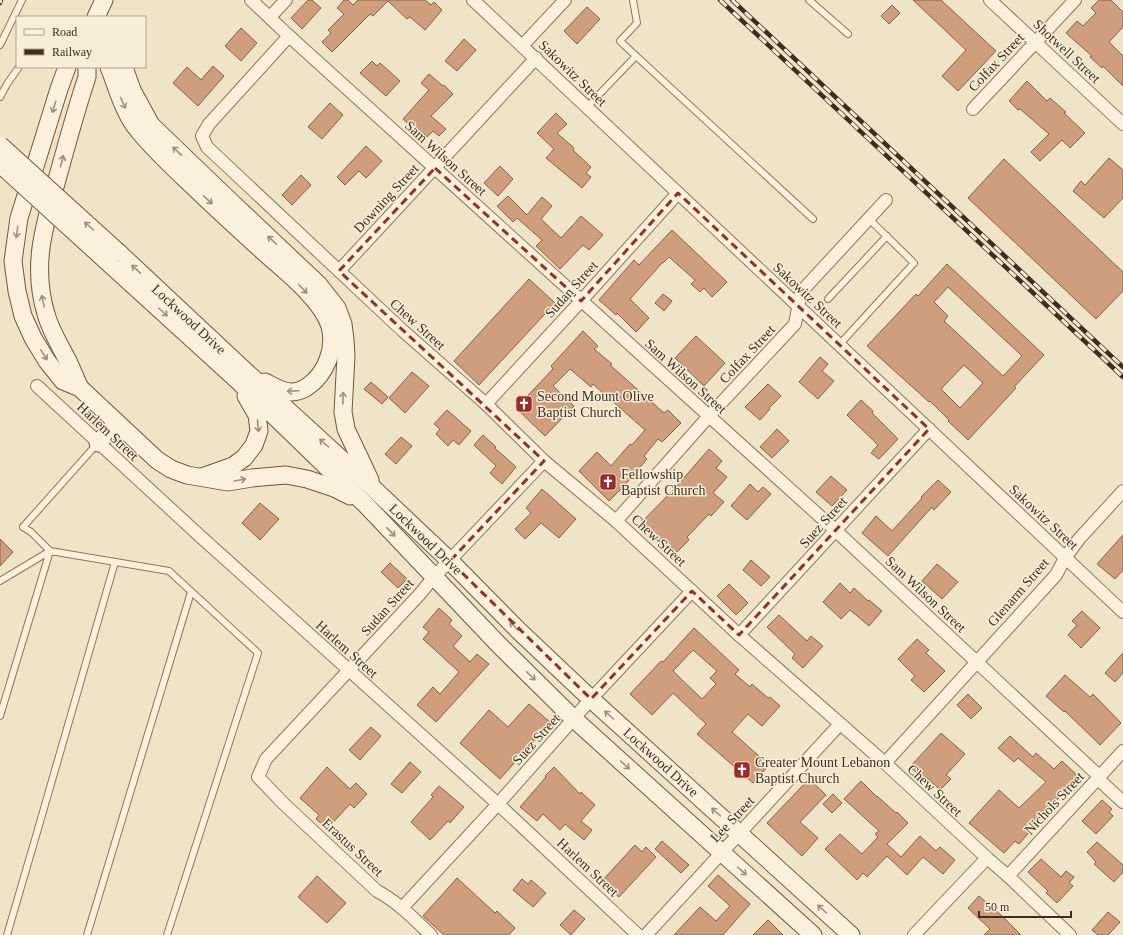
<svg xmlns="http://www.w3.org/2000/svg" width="1123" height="935" font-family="Georgia,serif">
<rect width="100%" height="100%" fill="#f0e4c8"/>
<g fill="#cf9f7d" stroke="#8d5f41" fill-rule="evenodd">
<polygon points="308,0 312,0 321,8 302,29 291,18"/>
<polygon points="344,0 348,0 353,5 358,0 425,0 431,5 434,2 442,10 425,30 410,17 407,19 388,1 373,16 370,14 332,52 322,42 331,33 328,30 344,14 337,8"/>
<polygon points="913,0 941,0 996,51 958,91 942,76 966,50"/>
<polygon points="1099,0 1111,0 1123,12 1123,27 1109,42 1123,56 1123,86 1103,66 1102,68 1090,57 1092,56 1066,33 1077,21 1083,26 1096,13 1091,8"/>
<polygon points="892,5 900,13 889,24 881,16"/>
<polygon points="587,7 600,19 577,44 564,31"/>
<polygon points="241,28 257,43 241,61 225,46"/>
<polygon points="464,39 476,50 457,71 445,61"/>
<polygon points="372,61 377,66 380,63 400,81 386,96 360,73"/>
<polygon points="213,66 224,76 198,106 173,83 187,67 201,80"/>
<polygon points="429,74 443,86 444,85 453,94 431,116 446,129 439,136 433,131 427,137 419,130 417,132 403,119 429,90 421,83"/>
<polygon points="1027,81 1047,101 1050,98 1066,112 1064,113 1085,133 1070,148 1062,140 1040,161 1031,152 1049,134 1020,109 1018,110 1009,101"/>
<polygon points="330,103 343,115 322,139 308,127"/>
<polygon points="556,113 567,124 557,133 574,148 573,150 591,167 586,173 591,177 582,188 546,158 554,149 537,133"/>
<polygon points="366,146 382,161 366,178 359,171 345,185 337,177"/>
<polygon points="1109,158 1123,170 1123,198 1104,218 1073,191 1081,181 1085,185"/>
<polygon points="1004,159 1123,272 1123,291 1096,319 968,198"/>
<polygon points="500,166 513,179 498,196 484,183"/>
<polygon points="301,175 311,185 292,205 282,195"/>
<polygon points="508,196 527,215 542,197 552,206 541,219 561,238 581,216 603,235 589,250 583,245 560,269 536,246 542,240 517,218 513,222 497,206"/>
<polygon points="672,230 727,282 712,297 704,288 700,292 691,284 695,280 669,257 663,263 662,263 630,299 649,318 636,332 617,313 616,315 599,300 634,260 639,265"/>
<path d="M947,264L1044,355L1014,387L1016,388L968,440L948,421L949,420L930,401L929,402L867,346L916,294L918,296ZM948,287L1022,356L1003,376L944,321L948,316L934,302ZM964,365L983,383L960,408L941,389Z"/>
<polygon points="529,279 555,303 479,385 454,361"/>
<polygon points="663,294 672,301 664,311 655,303"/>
<polygon points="583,331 598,346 594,349 612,364 610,365 664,413 668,410 681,423 662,442 658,439 644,456 647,459 624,486 609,501 579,471 597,452 611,466 630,444 632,445 645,430 593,384 591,387 570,369 553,386 574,406 545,436 516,408 553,369 551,366"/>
<polygon points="696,336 725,363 704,386 675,358"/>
<polygon points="820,357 828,364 822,371 834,381 818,399 799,382"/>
<polygon points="412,372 429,386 405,413 389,398"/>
<polygon points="371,382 388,397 382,404 364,389"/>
<polygon points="768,384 781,396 769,408 770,409 760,420 745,407"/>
<polygon points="861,400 873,411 872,413 898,439 879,459 871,453 878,445 847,415"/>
<polygon points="447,410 471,431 459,445 453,440 448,446 436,434 440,429 434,424"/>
<polygon points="777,429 789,441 772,458 760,447"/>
<polygon points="483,435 496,447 495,448 516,467 502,484 490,473 496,466 474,445"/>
<polygon points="401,437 412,446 396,464 385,454"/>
<polygon points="709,449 722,461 716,468 727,477 713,493 724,502 711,516 709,514 687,537 689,540 676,553 671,547 668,550 654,537 652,539 637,527 675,488"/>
<polygon points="831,476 847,490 832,506 816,492"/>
<polygon points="938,480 951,492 934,510 932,507 888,556 862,533 876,516 892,531 922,498 921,497"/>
<polygon points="750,484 758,492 763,487 771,494 747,520 731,506"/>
<polygon points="542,489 576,519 559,538 541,523 525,539 515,529 531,513 526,508"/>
<polygon points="260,503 279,519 260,540 242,523"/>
<polygon points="1123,535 1123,570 1115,579 1097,564"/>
<polygon points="0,539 13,552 0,566"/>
<polygon points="751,560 770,577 761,586 743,570"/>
<polygon points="390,563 407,579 398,588 381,572"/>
<polygon points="937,564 958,582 942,599 922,581"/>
<polygon points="840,583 850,593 854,588 868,601 869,600 882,611 869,626 850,610 841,619 823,602"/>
<polygon points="729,584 748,603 736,615 717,596"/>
<polygon points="439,608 452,620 449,624 462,636 453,646 470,662 477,654 489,664 436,722 417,705 433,687 440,694 459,672 423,639 429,632 423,627"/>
<polygon points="1082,611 1100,628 1081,648 1068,635 1077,625 1072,621"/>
<polygon points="779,615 807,641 811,636 823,646 803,668 792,658 795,654 767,627"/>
<path d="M694,628L739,670L735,674L750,687L752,684L768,698L770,697L780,706L762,726L748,714L732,732L769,765L753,783L697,734L706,724L673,693L652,715L630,694L661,661L663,662ZM693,650L717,671L710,678L716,684L702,699L673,671Z"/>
<polygon points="917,639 929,650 926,653 945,671 924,692 911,680 915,676 898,659"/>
<polygon points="1123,653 1123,673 1115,682 1105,673"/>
<polygon points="1065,675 1090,697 1093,694 1121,723 1100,745 1065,711 1064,712 1046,696"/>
<polygon points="968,694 982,708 971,719 957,705"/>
<polygon points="529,704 551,723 540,735 540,734 500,779 460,743 489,710 508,727"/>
<polygon points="371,727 381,736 360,760 349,750"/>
<polygon points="941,733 965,754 946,775 951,779 940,790 925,776 923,778 910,767"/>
<polygon points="1010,736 1033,757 1036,753 1054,769 1062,761 1079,777 1031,827 1033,828 1019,844 1015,841 1004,853 969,823 999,790 1019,808 1046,782 1018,758 1014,762 998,748"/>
<polygon points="410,762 421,772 402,793 391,784"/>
<polygon points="327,767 350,789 356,783 367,794 354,808 350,804 327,829 316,819 319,815 300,798"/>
<polygon points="554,767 580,794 581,792 595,805 581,821 592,830 584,840 565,824 560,830 543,814 537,821 520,807 546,777 545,776"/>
<polygon points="809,779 826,795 800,822 818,838 802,856 767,823"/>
<polygon points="861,781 877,797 877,796 896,813 897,812 908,823 887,844 901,857 920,836 936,851 940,847 955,860 943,874 923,857 907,875 887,856 867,877 863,873 857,880 825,849 840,834 862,854 878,837 875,834 879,831 844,799"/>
<polygon points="439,786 464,807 450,823 448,821 430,840 411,822 433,797 431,795"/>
<polygon points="833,794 842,803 832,813 823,804"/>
<polygon points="1102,800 1112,809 1109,812 1113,816 1096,834 1082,821"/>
<polygon points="662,841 689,865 681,873 655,849"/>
<polygon points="1097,842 1123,865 1123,872 1114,882 1094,864 1096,862 1087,852"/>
<polygon points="635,845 642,852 646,847 656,857 619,897 602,881"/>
<polygon points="1041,859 1061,877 1066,871 1074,877 1069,883 1073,886 1057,903 1046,893 1048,891 1028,872"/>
<polygon points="718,875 750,904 723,935 674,935 700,907 716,921 730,906 708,886"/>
<polygon points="317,876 346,903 327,923 298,897"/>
<polygon points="457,878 495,913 497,911 515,928 509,935 444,935 423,916"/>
<polygon points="522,879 528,884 531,880 546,893 533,907 513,890"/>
<polygon points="979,896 1001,915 1021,935 984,935 990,929 968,908"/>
<polygon points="574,910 585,919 571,935 560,925"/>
<polygon points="1108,912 1120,922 1108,935 1098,935 1092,930"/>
<polygon points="768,920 783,935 753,935"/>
</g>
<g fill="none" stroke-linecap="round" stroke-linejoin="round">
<defs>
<g id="service">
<polyline points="633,0 637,23 620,41 636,56"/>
<polyline points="809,0 848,34"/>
<polyline points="0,45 22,0"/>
<polyline points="0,97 7,84 19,67"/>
<polyline points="587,107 636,56 813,219"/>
<polyline points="828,299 887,236"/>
<polyline points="839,345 914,263 869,219"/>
<polyline points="97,444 23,527 31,532 50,551 169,571 258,653 167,935"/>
<polyline points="0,581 50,551"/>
<polyline points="0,716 50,551"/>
<polyline points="7,935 38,829 115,562"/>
<polyline points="87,935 191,592"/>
</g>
<g id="minor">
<polyline points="251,0 289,36 835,530 1099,776"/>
<polyline points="473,0 1123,612"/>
<polyline points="990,0 1123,124"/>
<polyline points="270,17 286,0"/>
<polyline points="289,36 209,124 202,136 207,147 402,330 486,404 544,461 616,521 739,635 885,763 987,858 1008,876 1070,935"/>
<polyline points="522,46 565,0"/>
<polyline points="973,109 1075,0"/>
<polyline points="339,271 536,58"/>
<polyline points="37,386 201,537 498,804 638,935"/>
<polyline points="486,404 581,301 678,193"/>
<polyline points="616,521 709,416 795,324 801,292 886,200"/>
<polyline points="739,635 929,429"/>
<polyline points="885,763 1056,575 1065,558 1079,539 1123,491"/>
<polyline points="1097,778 1123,802"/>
<polyline points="1008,876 1123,751"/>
<polyline points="402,908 498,804 591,699 692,591"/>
<path d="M431,935C414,919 398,902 377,891L283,803L258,777L266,759L419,595L434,577L544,461"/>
<polyline points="646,935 840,724"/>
<polyline points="914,935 987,858"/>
</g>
<g id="secondary">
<polyline points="96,17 104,0"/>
<polyline points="67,67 59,89 19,218 13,261 17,291 23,316 33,338 47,361 63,381 80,388 157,460 171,469 187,475 228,482 252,478 286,475 307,479 334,488 350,496"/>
<path d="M109,67C117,87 124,114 138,130C156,152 177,171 197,190C220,212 243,233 266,254C286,272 322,300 330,326C336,349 326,374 307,387C291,397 280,390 265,382"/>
<polyline points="124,67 132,90 151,125 227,198 319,285 337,308 343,324 345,340 346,356 343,412 346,429 370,480"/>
<polyline points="118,252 243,369 374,489 450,561 519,631 591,699 851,935"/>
<polyline points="113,267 236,379 365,504 499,645 574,719 813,935"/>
<path d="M80,388C76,380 73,372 69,363C61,347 51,332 46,314C31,264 45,224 58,176C67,143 76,110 87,77V67"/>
<polyline points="98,443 117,423"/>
<polyline points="202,477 233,466 244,458 254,445 259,431 257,415 246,396"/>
</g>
</defs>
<use href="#service" stroke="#8d765c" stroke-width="8"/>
<use href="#minor" stroke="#8d765c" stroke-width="14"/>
<use href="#secondary" stroke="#6f573f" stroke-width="19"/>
<use href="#service" stroke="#faf1dc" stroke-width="6"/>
<use href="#minor" stroke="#faf1dc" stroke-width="12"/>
<use href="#secondary" stroke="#faf1dc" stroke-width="17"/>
<defs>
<g id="rail">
<polyline points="720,0 1123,377"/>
<polyline points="732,0 1123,367"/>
<polyline points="0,3 1,0"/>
</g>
</defs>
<use href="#rail" stroke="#3d2e20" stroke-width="4.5"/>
<use href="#rail" stroke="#f7eed8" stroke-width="3" stroke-dasharray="9" stroke-linecap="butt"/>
<defs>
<g id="secondary-bridge">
<polyline points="0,145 118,252"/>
<polyline points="0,164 113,267"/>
</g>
</defs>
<use href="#secondary-bridge" stroke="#6f573f" stroke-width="19" stroke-linecap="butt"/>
<use href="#secondary-bridge" stroke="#faf1dc" stroke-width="17"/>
</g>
<defs><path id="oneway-shaft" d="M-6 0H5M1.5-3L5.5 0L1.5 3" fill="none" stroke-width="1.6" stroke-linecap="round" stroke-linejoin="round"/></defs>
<g stroke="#9c907e">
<use href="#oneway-shaft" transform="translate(123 103) rotate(66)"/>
<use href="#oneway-shaft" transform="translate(54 107) rotate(107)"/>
<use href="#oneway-shaft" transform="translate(177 151) rotate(-136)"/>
<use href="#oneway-shaft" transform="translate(62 161) rotate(-75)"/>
<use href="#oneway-shaft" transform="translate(208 200) rotate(43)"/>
<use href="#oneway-shaft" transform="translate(89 226) rotate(-138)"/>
<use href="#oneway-shaft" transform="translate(17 232) rotate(98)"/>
<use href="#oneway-shaft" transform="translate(272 240) rotate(-137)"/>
<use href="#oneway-shaft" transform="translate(136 269) rotate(-137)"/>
<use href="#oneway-shaft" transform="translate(303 289) rotate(46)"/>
<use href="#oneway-shaft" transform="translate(43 301) rotate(-102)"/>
<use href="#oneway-shaft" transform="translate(163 312) rotate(42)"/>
<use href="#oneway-shaft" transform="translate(44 355) rotate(58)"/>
<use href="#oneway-shaft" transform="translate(293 391) rotate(178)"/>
<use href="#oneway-shaft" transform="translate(343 398) rotate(-88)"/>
<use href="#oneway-shaft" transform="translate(258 426) rotate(85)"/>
<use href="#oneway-shaft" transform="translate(324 443) rotate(-138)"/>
<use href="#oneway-shaft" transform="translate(240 480) rotate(-10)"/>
<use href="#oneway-shaft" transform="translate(391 532) rotate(47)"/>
<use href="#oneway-shaft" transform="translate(514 626) rotate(-134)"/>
<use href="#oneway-shaft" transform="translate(531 676) rotate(44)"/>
<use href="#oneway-shaft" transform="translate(609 715) rotate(-138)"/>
<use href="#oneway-shaft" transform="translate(625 765) rotate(42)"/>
<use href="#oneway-shaft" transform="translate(716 812) rotate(-138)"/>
<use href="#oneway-shaft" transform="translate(742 871) rotate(42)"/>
<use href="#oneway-shaft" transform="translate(822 909) rotate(-138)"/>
</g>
<path fill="none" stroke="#9e2a2b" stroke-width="3" stroke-dasharray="8 5" stroke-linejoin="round" d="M435,168L581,301L678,193L929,429L739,635L692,591L591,699L450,561L544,461L339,271Z"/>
<defs>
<symbol id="church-square" viewBox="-11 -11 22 22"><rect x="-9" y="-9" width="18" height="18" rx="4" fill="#9e2a2b" stroke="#f7eed8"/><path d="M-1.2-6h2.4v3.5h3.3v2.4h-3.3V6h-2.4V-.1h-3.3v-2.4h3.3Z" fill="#fff"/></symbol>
</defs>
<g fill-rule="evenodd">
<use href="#church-square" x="514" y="394" width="20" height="20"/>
<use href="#church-square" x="598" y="472" width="20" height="20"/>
<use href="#church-square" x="732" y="760" width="20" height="20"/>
</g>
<g text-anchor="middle" stroke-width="3" stroke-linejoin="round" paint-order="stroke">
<g font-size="14" fill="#3d2e20" stroke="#f7eed8">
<text transform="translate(1067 51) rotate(43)" y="5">Shotwell Street</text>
<text transform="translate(996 62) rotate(-47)" y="5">Colfax Street</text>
<text transform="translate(573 73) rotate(44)" y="5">Sakowitz Street</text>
<text transform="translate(446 158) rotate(42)" y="5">Sam Wilson Street</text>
<text transform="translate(386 198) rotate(-47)" y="5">Downing Street</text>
<text transform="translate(571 289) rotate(-48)" y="5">Sudan Street</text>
<text transform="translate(808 295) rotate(43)" y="5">Sakowitz Street</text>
<text transform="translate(189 319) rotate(43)" y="5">Lockwood Drive</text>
<text transform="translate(418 324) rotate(42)" y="5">Chew Street</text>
<text transform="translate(747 354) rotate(-47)" y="5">Colfax Street</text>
<text transform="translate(686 376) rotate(42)" y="5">Sam Wilson Street</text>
<text transform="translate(108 431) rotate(43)" y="5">Harlem Street</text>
<text transform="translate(1044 517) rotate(43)" y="5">Sakowitz Street</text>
<text transform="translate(823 522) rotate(-48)" y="5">Suez Street</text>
<text transform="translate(426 539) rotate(44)" y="5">Lockwood Drive</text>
<text transform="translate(659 540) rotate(43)" y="5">Chew Street</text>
<text transform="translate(1018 592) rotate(-49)" y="5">Glenarm Street</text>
<text transform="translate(926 594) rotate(43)" y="5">Sam Wilson Street</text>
<text transform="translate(387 607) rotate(-48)" y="5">Sudan Street</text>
<text transform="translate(347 649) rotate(42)" y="5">Harlem Street</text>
<text transform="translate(536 739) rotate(-48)" y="5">Suez Street</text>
<text transform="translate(661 762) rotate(42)" y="5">Lockwood Drive</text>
<text transform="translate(935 790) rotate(43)" y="5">Chew Street</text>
<text transform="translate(1054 803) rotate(-47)" y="5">Nichols Street</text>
<text transform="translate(732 819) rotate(-47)" y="5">Lee Street</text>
<text transform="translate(353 847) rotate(43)" y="5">Erastus Street</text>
<text transform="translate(588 867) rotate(43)" y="5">Harlem Street</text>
</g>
<g font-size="14" fill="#3d2e20" stroke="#f7eed8" text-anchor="start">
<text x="537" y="401">Second Mount Olive<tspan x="537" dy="16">Baptist Church</tspan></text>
<text x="621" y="479">Fellowship<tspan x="621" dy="16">Baptist Church</tspan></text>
<text x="755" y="767">Greater Mount Lebanon<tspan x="755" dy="16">Baptist Church</tspan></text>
</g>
</g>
<rect x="16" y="16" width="130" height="52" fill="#f7eed8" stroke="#ada18e"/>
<rect x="24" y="29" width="20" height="6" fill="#faf1dc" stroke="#ada18e"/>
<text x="52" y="36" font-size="12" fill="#3d2e20">Road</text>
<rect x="24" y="49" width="20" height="6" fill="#3d2e20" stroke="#ada18e"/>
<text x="52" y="56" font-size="12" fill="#3d2e20">Railway</text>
<path d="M979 911v6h92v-6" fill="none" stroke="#3d2e20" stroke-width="2"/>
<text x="985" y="911" font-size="12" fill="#3d2e20" stroke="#f7eed8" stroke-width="3" paint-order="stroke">50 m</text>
</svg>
